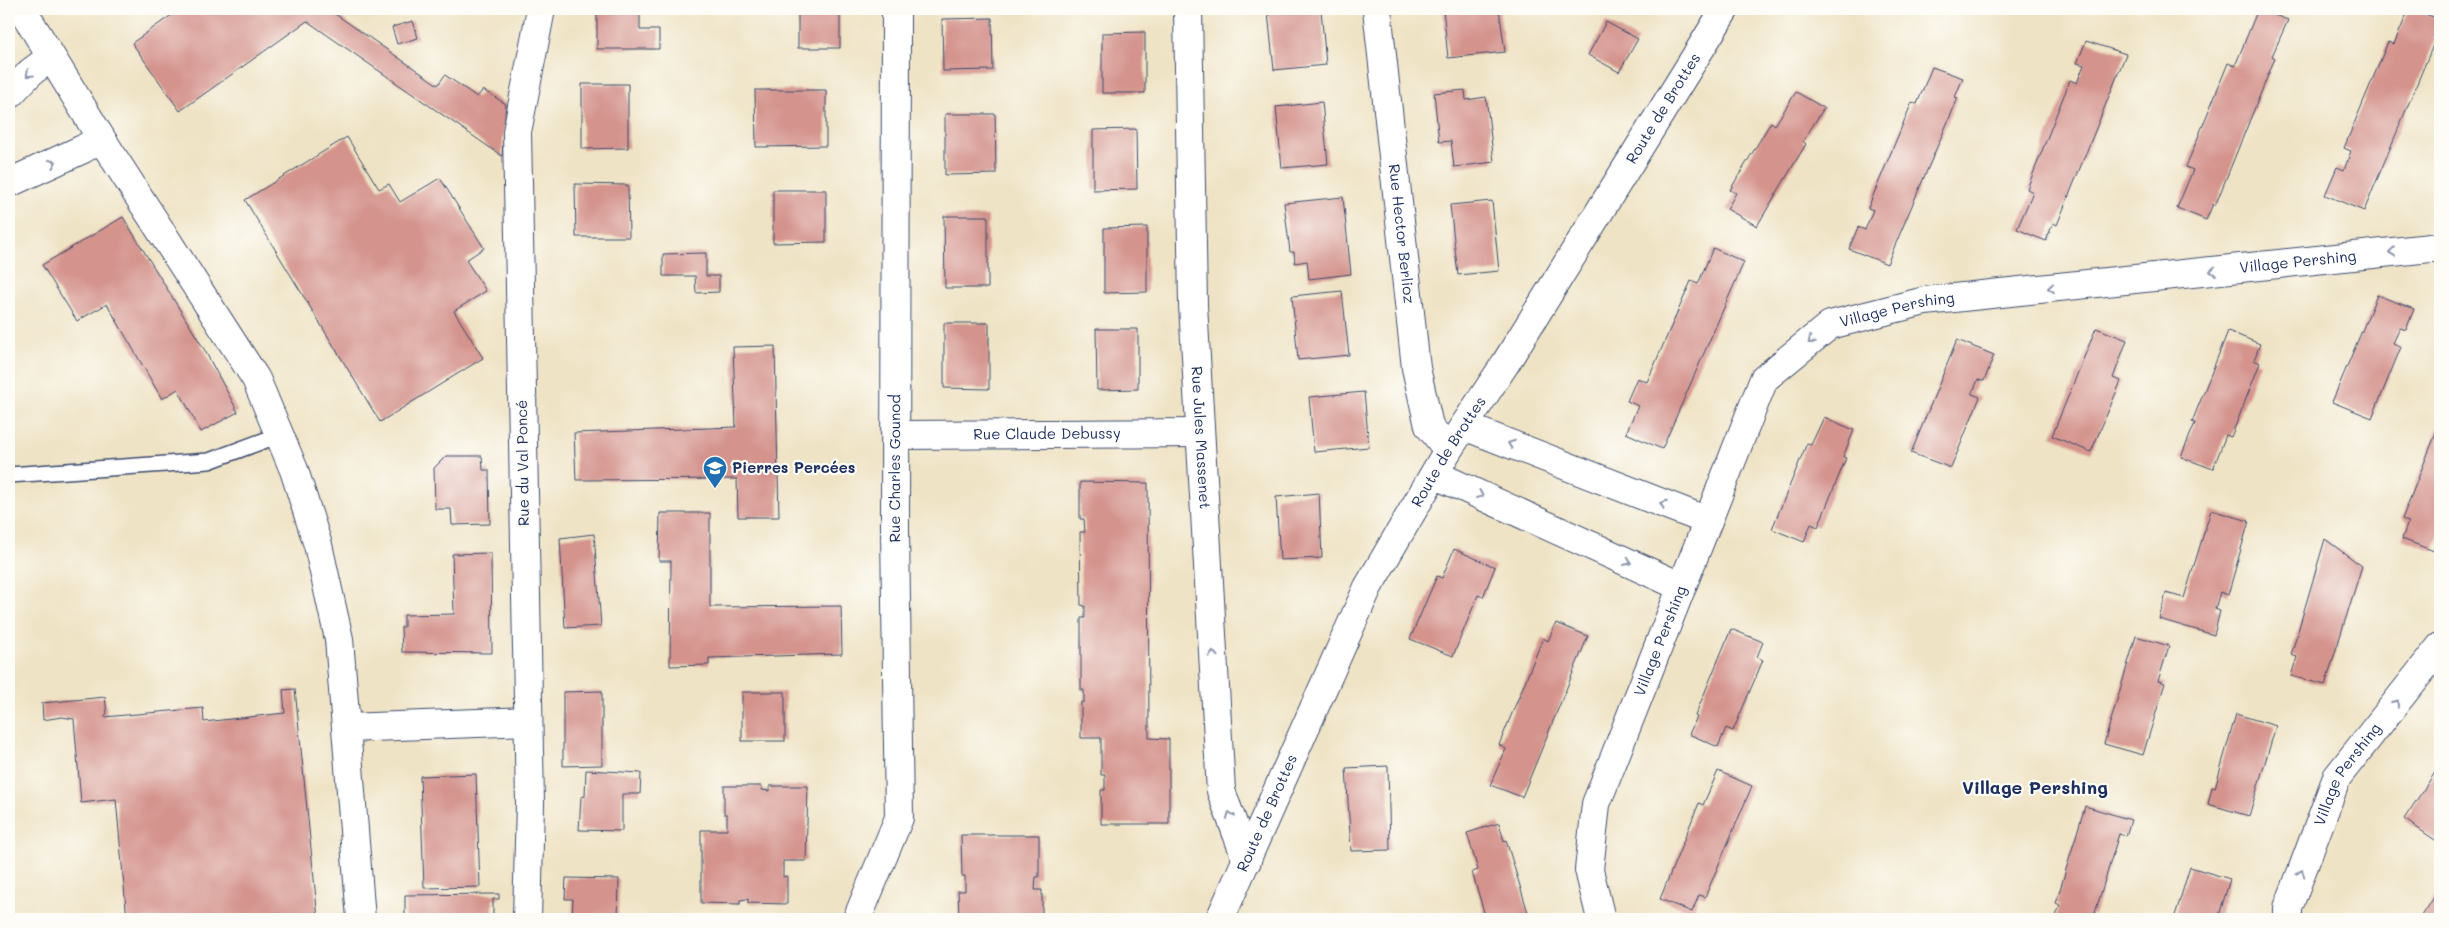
<svg xmlns="http://www.w3.org/2000/svg" width="2449" height="928" font-family="Mali,sans-serif">
<rect width="100%" height="100%" fill="#fdfcf7"/>
<filter id="ink" filterUnits="userSpaceOnUse"><feTurbulence type="fractalNoise" baseFrequency=".02" numOctaves="2"/><feDisplacementMap in="SourceGraphic" scale="10" xChannelSelector="R" yChannelSelector="G"/><feConvolveMatrix kernelMatrix="1 2 1 2 8 2 1 2 1" color-interpolation-filters="sRGB"/></filter>
<filter id="wash" filterUnits="userSpaceOnUse"><feTurbulence type="fractalNoise" baseFrequency=".0096" numOctaves="4" result="noise"/><feDisplacementMap in="SourceGraphic" scale="20" xChannelSelector="R" yChannelSelector="G"/><feGaussianBlur stdDeviation="1.12" result="paint"/><feColorMatrix in="noise" values="0 0 0 0 0 0 0 0 0 0 0 0 0 0 0 0 0 1.4 0 .05"/><feComposite in="paint" operator="in"/></filter>
<g filter="url(#wash)">
<rect width="100%" height="100%" fill="#efe3c5"/>
<g id="blocks">
<g fill="#d4938c">
<polygon points="180,9 328,9 438,85 445,75 477,97 483,90 506,104 502,156 307,21 180,111 132,43"/>
<polygon points="597,9 640,9 640,30 659,30 659,49 597,49"/>
<rect x="798" y="9" width="42" height="39"/>
<polygon points="1321,9 1326,65 1274,70 1268,13"/>
<polygon points="1443,9 1499,9 1505,52 1448,58"/>
<polygon points="2258,9 2288,20 2272,56 2275,58 2215,206 2213,204 2206,220 2177,208 2193,170 2186,167 2228,63 2235,66"/>
<polygon points="2409,9 2440,19 2433,37 2436,38 2364,211 2325,195 2337,167 2344,170 2351,151 2344,148 2388,42 2394,44"/>
<polygon points="992,18 993,70 943,71 942,19"/>
<polygon points="413,21 418,38 397,44 392,27"/>
<polygon points="1606,22 1638,39 1619,72 1588,55"/>
<polygon points="1145,32 1145,93 1102,93 1102,33"/>
<polygon points="2086,41 2126,54 2057,225 2053,223 2046,241 2017,229 2033,192 2027,189 2070,80 2077,83 2084,65 2077,63"/>
<polygon points="1932,67 1963,78 1955,97 1958,98 1887,264 1849,249 1858,227 1865,230 1873,210 1868,208 1912,102 1917,104"/>
<polygon points="582,84 628,84 628,148 582,149"/>
<polygon points="755,90 826,90 826,146 756,147"/>
<polygon points="1465,90 1466,100 1486,97 1494,162 1454,167 1451,141 1439,142 1434,93"/>
<polygon points="1796,92 1824,108 1803,141 1806,144 1757,226 1727,209 1736,193 1730,190 1771,122 1775,125"/>
<polygon points="1322,102 1328,164 1282,168 1276,107"/>
<polygon points="945,114 995,114 996,174 945,175"/>
<polygon points="1136,129 1137,189 1093,190 1093,130"/>
<polygon points="347,137 379,189 389,184 400,202 440,178 484,248 466,260 486,291 454,311 483,358 380,422 245,200"/>
<polygon points="575,184 628,185 629,237 576,237"/>
<polygon points="773,190 826,190 826,242 773,243"/>
<polygon points="1343,197 1351,274 1309,279 1307,261 1295,263 1294,252 1290,252 1284,203"/>
<polygon points="1492,201 1499,271 1458,275 1450,205"/>
<polygon points="944,216 988,216 988,288 945,288"/>
<polygon points="123,217 204,349 238,412 201,432 178,389 162,399 107,304 77,321 42,265"/>
<polygon points="1147,227 1147,292 1104,293 1104,228"/>
<polygon points="1713,248 1744,262 1662,449 1626,433 1638,406 1627,401 1637,378 1647,382 1691,281 1698,284"/>
<polygon points="706,253 706,276 719,276 719,292 696,293 695,276 663,276 663,254"/>
<polygon points="1342,291 1349,355 1298,360 1292,296"/>
<polygon points="2377,295 2414,309 2406,330 2400,328 2393,343 2401,347 2372,418 2332,402"/>
<polygon points="944,323 989,323 989,389 944,388"/>
<polygon points="2096,328 2127,340 2113,378 2121,381 2091,452 2052,436"/>
<polygon points="1096,329 1138,329 1138,389 1097,390"/>
<polygon points="2228,331 2260,344 2254,360 2260,363 2231,437 2226,435 2213,469 2181,457 2195,423 2192,422"/>
<polygon points="1957,340 1994,355 1984,381 1978,380 1972,394 1980,397 1951,468 1911,453"/>
<polygon points="775,346 779,517 738,517 737,479 576,480 574,433 736,427 733,347"/>
<polygon points="1364,392 1369,447 1314,452 1309,397"/>
<polygon points="1824,417 1854,430 1843,457 1846,458 1818,527 1811,524 1804,542 1772,529 1807,443 1811,445"/>
<polygon points="2438,428 2440,429 2440,535 2434,551 2402,539 2408,522 2402,519"/>
<polygon points="446,456 482,456 483,470 489,470 490,524 452,525 451,509 435,509 434,468"/>
<polygon points="1080,482 1148,483 1149,738 1169,739 1169,824 1101,824 1101,790 1105,790 1105,775 1101,775 1101,738 1081,738 1081,702 1084,702 1084,690 1081,690 1081,618 1085,618 1085,606 1081,605 1080,532 1085,532 1084,519 1080,519"/>
<polygon points="1319,493 1322,558 1280,560 1276,497"/>
<polygon points="2211,510 2249,521 2228,595 2220,592 2215,609 2220,611 2214,635 2159,619 2166,593 2184,598"/>
<polygon points="660,513 710,513 710,607 841,606 842,654 709,658 709,665 670,666 671,561 659,561"/>
<polygon points="594,534 601,626 565,628 560,538"/>
<polygon points="2325,539 2362,566 2325,685 2291,676 2297,657 2291,655"/>
<polygon points="1454,549 1495,567 1483,597 1478,595 1453,656 1410,639 1437,576 1442,578"/>
<polygon points="491,553 492,653 402,652 401,627 404,627 404,615 454,614 452,554"/>
<polygon points="1556,623 1588,636 1522,797 1490,785 1506,749 1499,745 1543,638 1548,641"/>
<polygon points="1731,629 1763,642 1757,657 1763,660 1733,731 1726,728 1718,747 1689,734 1697,717 1695,716"/>
<polygon points="2136,636 2169,646 2158,681 2165,683 2143,755 2104,744"/>
<polygon points="295,689 318,919 127,919 116,799 81,803 74,719 62,717 43,720 42,703 105,697 107,713 104,717 203,708 204,722 285,713 283,690"/>
<polygon points="602,691 602,765 563,766 563,692"/>
<rect x="742" y="692" width="43" height="49"/>
<polygon points="2236,714 2276,726 2249,816 2208,804 2212,787 2215,788"/>
<polygon points="2440,765 2440,838 2438,842 2404,819"/>
<polygon points="1388,766 1390,850 1351,851 1346,768"/>
<polygon points="586,770 641,773 640,794 622,794 622,831 579,830 581,797 585,796"/>
<polygon points="1718,771 1752,786 1705,897 1699,895 1692,912 1660,899 1699,803 1703,805"/>
<polygon points="476,774 480,887 424,888 420,776"/>
<polygon points="724,786 762,786 762,790 770,791 770,786 808,786 806,861 783,861 783,877 787,876 787,904 748,903 748,899 740,900 740,904 701,903 701,830 727,830 727,814 724,814"/>
<polygon points="2085,806 2131,820 2126,836 2119,834 2094,916 2091,914 2089,919 2055,919 2060,905 2056,903"/>
<polygon points="1499,823 1504,841 1506,840 1530,919 1486,919 1472,872 1478,870 1467,833"/>
<polygon points="961,835 1039,835 1039,877 1036,877 1035,890 1042,890 1042,919 959,919 958,891 965,891 965,876 962,876"/>
<polygon points="2190,867 2230,879 2218,919 2174,919"/>
<polygon points="566,878 619,879 618,919 572,919 573,899 565,899"/>
<polygon points="2440,888 2440,919 2420,919"/>
<polygon points="494,894 499,894 499,899 493,899 493,919 405,919 405,895"/>
</g>
</g>
</g>
<g filter="url(#ink)">
<use href="#blocks" fill-opacity="0" stroke="#3b4a6d" stroke-width="1"/>
<g fill="none" stroke-linecap="round" stroke-linejoin="round">
<defs>
<polyline id="lane" points="9,475 209,461 279,435"/>
<g id="street">
<path id="s1" d="M1188,9L1193,305L1221,791L1247,861"/>
<path id="s2" d="M1377,9L1416,368L1429,426L1448,450"/>
<polyline points="1464,426 1708,521"/>
<path id="s3" d="M896,435L1200,433"/>
<polyline points="1436,475 1682,587"/>
<polyline points="346,728 528,721"/>
<polyline points="527,919 530,803 517,132 541,9"/>
<path id="s4" d="M857,919L899,818L895,530L896,9"/>
<path id="s5" d="M1601,919L1589,870L1596,804L1764,379L1830,325L1925,301L2440,247"/>
<path id="s6" d="M2288,919V908L2337,777L2440,647"/>
</g>
<g id="secondary">
<polyline points="22,9 101,138 256,379 294,470 318,545 339,639 361,919"/>
<polyline points="9,95 31,72 51,57"/>
<polyline points="9,183 83,149 101,138"/>
<path id="s7" d="M1220,919L1368,587L1448,450L1505,364L1725,9"/>
</g>
</defs>
<use href="#lane" stroke="#3b4a6d" stroke-width="18"/>
<use href="#street" stroke="#3b4a6d" stroke-width="30"/>
<use href="#secondary" stroke="#3b4a6d" stroke-width="30"/>
<use href="#lane" stroke="#fff" stroke-width="15"/>
<use href="#street" stroke="#fff" stroke-width="28"/>
<use href="#secondary" stroke="#fff" stroke-width="28"/>
</g>
<defs><path id="oneway-chevron" d="M-2-3.5L2.5 0L-2 3.5" fill="none" stroke-width="1.6" stroke-linecap="round" stroke-linejoin="round" transform="scale(1.25)"/></defs>
<g stroke="#8d97ae">
<use href="#oneway-chevron" transform="translate(29 74) rotate(137)"/>
<use href="#oneway-chevron" transform="translate(53 163) rotate(-24)"/>
<use href="#oneway-chevron" transform="translate(2392 252) rotate(174)"/>
<use href="#oneway-chevron" transform="translate(2213 271) rotate(174)"/>
<use href="#oneway-chevron" transform="translate(2051 288) rotate(174)"/>
<use href="#oneway-chevron" transform="translate(1811 341) rotate(140)"/>
<use href="#oneway-chevron" transform="translate(1511 444) rotate(-159)"/>
<use href="#oneway-chevron" transform="translate(1480 495) rotate(24)"/>
<use href="#oneway-chevron" transform="translate(1663 504) rotate(-159)"/>
<use href="#oneway-chevron" transform="translate(1628 562) rotate(24)"/>
<use href="#oneway-chevron" transform="translate(1213 654) rotate(-93)"/>
<use href="#oneway-chevron" transform="translate(2396 703) rotate(-51)"/>
<use href="#oneway-chevron" transform="translate(1230 815) rotate(-111)"/>
<use href="#oneway-chevron" transform="translate(2301 873) rotate(-70)"/>
</g>
</g>
<defs>
<symbol id="school-pin" viewBox="-11 -11 22 30"><path d="M0 17L-7.5 6A9.5 9.5 0 1 1 7.5 6Z" fill="#1f6fb2" stroke="#fdfcf7"/><path d="M0-5L7-2L0 1L-7-2ZM-4 1L0 2.5L4 1V4Q0 6-4 4Z" fill="#fff"/></symbol>
</defs>
<g fill-rule="evenodd">
<use href="#school-pin" x="701" y="454" width="28" height="38"/>
</g>
<g text-anchor="middle" stroke-width="4.5" stroke-linejoin="round" paint-order="stroke">
<g font-size="15" fill="#1b2f5e" stroke="#fdfcf7">
<text dy="5" stroke="none"><textPath href="#s7" startOffset="926">Route de Brottes</textPath></text>
<text dy="5" stroke="none"><textPath href="#s2" startOffset="226">Rue Hector Berlioz</textPath></text>
<text dy="5" stroke="none"><textPath href="#s5" startOffset="1132">Village Pershing</textPath></text>
<text dy="5" stroke="none"><textPath href="#s5" startOffset="728">Village Pershing</textPath></text>
<text dy="5" stroke="none"><textPath href="#s3" startOffset="151">Rue Claude Debussy</textPath></text>
<text dy="5" stroke="none"><textPath href="#s1" startOffset="429">Rue Jules Massenet</textPath></text>
<text dy="5" stroke="none"><textPath href="#s7" startOffset="521">Route de Brottes</textPath></text>
<text transform="translate(523 463) rotate(-91)" y="5">Rue du Val Poncé</text>
<text dy="5" stroke="none"><textPath href="#s4" startOffset="459">Rue Charles Gounod</textPath></text>
<text dy="5" stroke="none"><textPath href="#s5" startOffset="292">Village Pershing</textPath></text>
<text dy="5" stroke="none"><textPath href="#s6" startOffset="158">Village Pershing</textPath></text>
<text dy="5" stroke="none"><textPath href="#s7" startOffset="116">Route de Brottes</textPath></text>
</g>
<g font-size="15" font-weight="bold" fill="#1b2f5e" stroke="#fdfcf7" text-anchor="start">
<text x="732" y="473">Pierres Percées</text>
</g>
<g font-size="18" font-weight="bold" fill="#1b2f5e" stroke="#fdfcf7">
<text x="2035" y="794">Village Pershing</text>
</g>
</g>
<rect width="2449" height="928" fill="none" stroke="#fdfcf7" stroke-width="30"/>
</svg>
